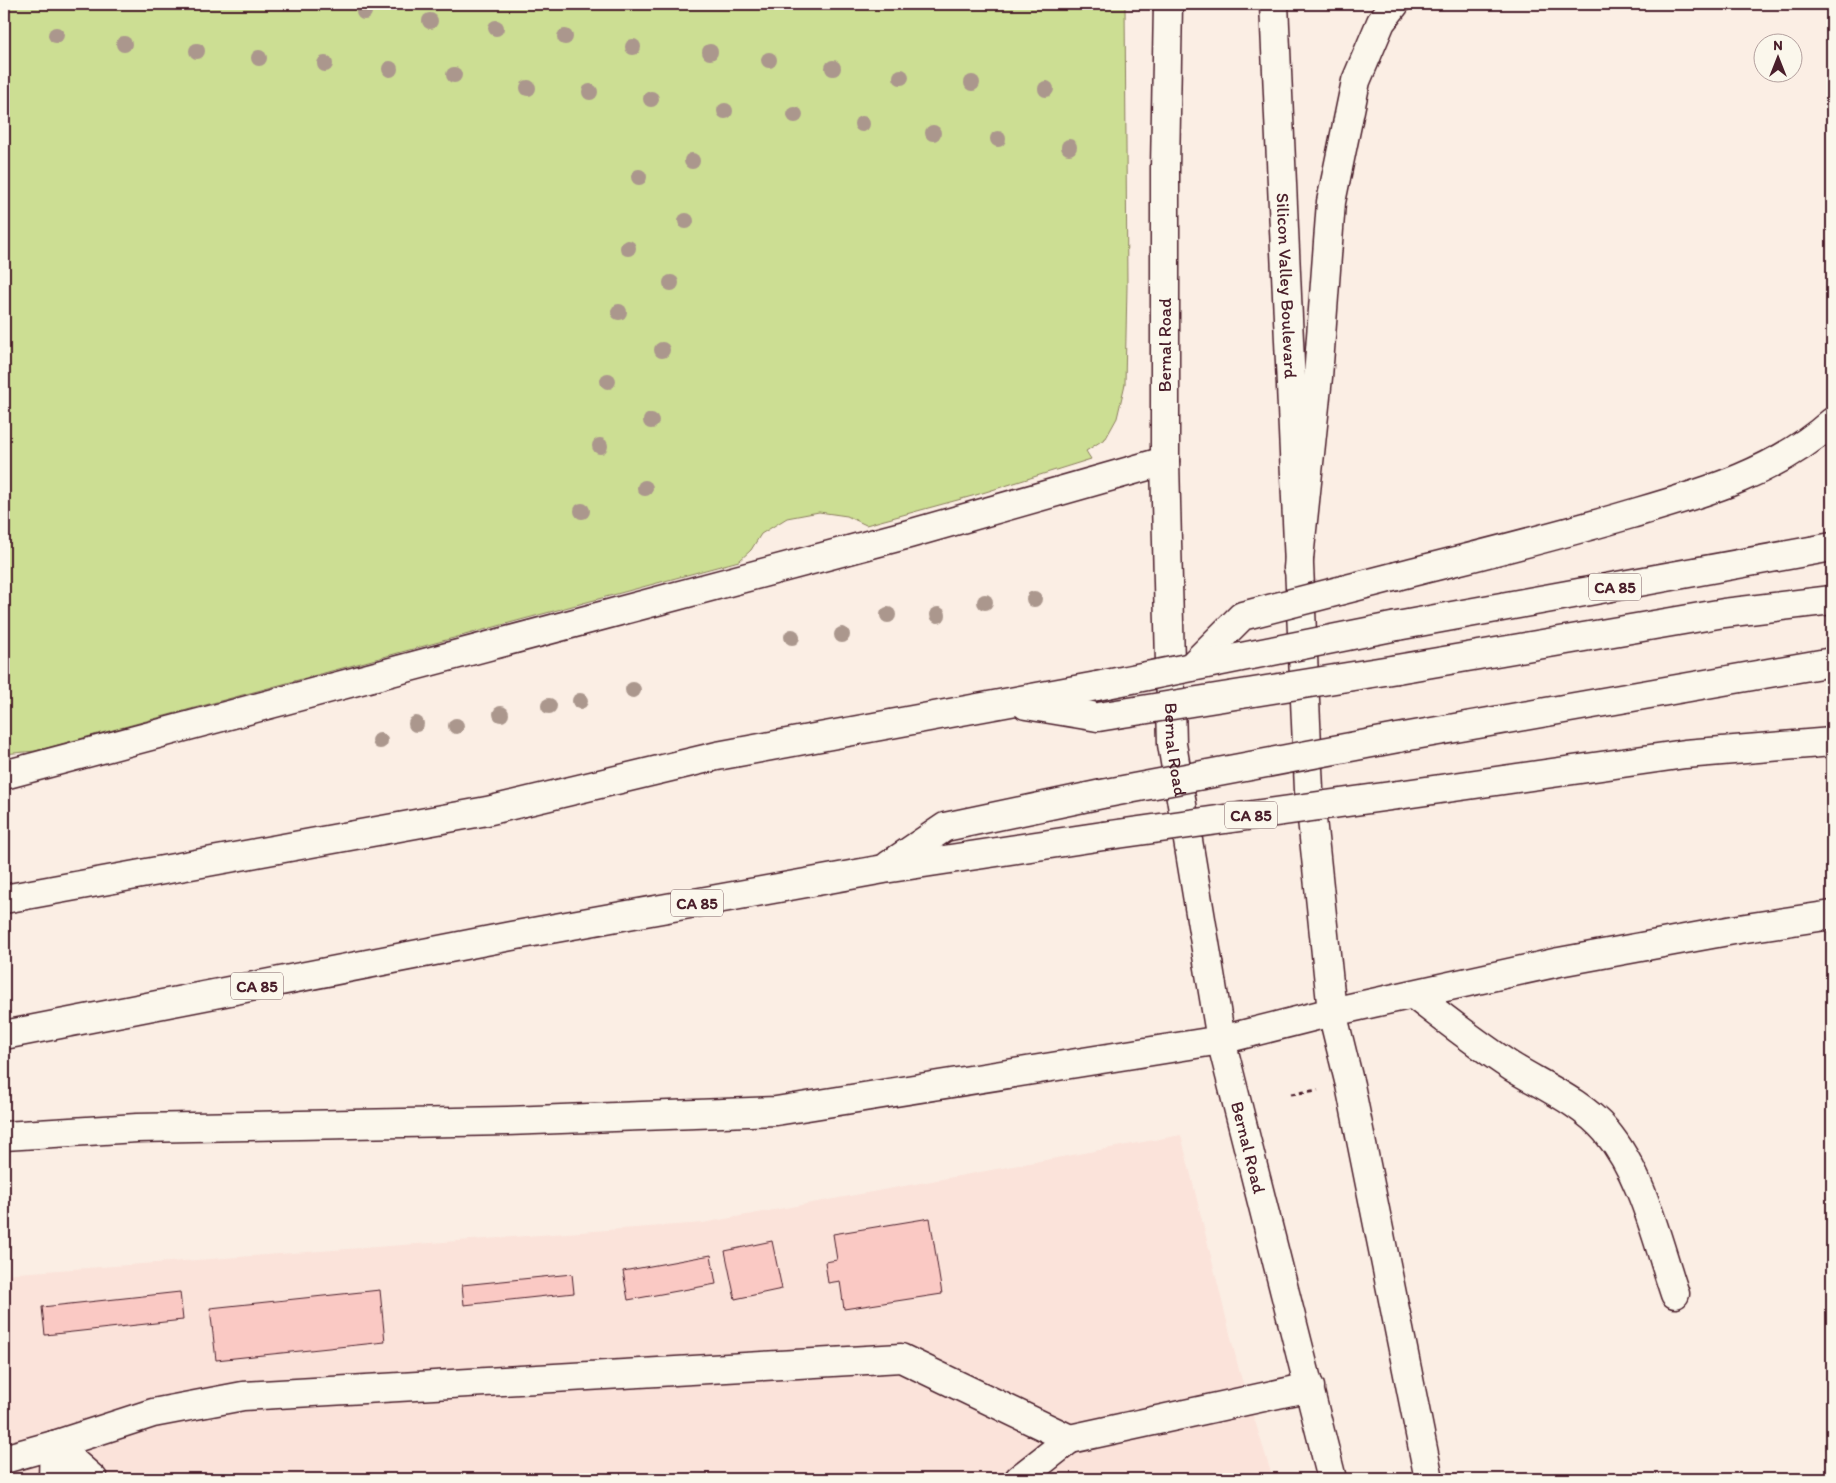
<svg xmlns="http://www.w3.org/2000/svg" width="1836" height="1483" font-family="Itim,sans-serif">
<rect width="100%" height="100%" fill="#fbeee4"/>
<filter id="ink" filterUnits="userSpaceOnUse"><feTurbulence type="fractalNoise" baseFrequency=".02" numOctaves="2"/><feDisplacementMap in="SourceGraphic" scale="10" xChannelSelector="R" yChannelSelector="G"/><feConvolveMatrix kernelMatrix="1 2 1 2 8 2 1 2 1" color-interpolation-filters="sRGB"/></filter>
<g filter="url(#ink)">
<polygon fill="#fbe3da" points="1181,1135 1239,1370 1273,1479 4,1479 4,1274 703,1223"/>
<polygon fill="#ccde93" stroke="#8b7e5f" points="4,4 1125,4 1127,286 1125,384 1117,418 1106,438 1086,451 1091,459 976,495 866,525 847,516 819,512 787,518 761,534 751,550 739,561 35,751 4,754"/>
<g fill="#fac9c4" stroke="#4a1f2b">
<polygon points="930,1218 942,1294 844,1309 840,1281 828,1283 825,1262 837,1260 833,1234"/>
<polygon points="772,1241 782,1289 735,1299 725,1251"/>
<polygon points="711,1255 716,1284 628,1300 623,1271"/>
<polygon points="572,1274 574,1293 464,1305 462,1285"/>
<polygon points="380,1290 385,1342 216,1360 210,1308"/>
<polygon points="180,1292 183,1320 45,1335 42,1307"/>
</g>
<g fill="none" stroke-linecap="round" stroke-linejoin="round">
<defs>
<g id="minor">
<path d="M1414,995C1446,1020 1478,1045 1512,1067C1543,1086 1582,1103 1606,1131C1643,1175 1657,1241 1675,1294"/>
<polyline points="54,1445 93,1479"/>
<polyline points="4,1459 54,1445 153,1413 243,1396 901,1358 1070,1439 1310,1387"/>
<polyline points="53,1479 54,1445"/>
<polyline points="1019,1479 1070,1439"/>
</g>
<g id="major">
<path id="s1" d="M1168,4L1165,168V461L1172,744L1221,1040L1332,1479"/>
<path id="s2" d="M1274,4L1309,790L1332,1012L1350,1085L1429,1479"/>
</g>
<g id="highway">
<polyline points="1298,568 1318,377 1331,202 1356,81 1381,22 1395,4"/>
<path d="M1397,576C1475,556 1554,537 1631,514C1703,493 1775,473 1832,422"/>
<polyline points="1397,626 1832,547"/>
<polyline points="1397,669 1724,613 1832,600"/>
<polyline points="1026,705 1098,717"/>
<polyline points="1398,738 1832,662"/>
<polyline points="4,775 909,534 1165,461"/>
<polyline points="1398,795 1685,754 1832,742"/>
<polyline points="889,865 945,827 1102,794"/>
<polyline points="4,899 487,811 717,756 1097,686"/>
<polyline points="4,1035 511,936 884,869 1103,836"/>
<polyline points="4,1136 137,1128 507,1121 776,1111 1221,1040 1332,1012 1559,962 1739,929 1832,915"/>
</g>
</defs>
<use href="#minor" stroke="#4a1f2b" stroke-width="31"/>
<use href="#major" stroke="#4a1f2b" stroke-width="31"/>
<use href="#highway" stroke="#4a1f2b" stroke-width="31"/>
<polyline stroke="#4a1f2b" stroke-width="3" stroke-dasharray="5 4" stroke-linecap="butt" points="1291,1094 1318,1090"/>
<use href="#minor" stroke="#fbf7ec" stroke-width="28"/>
<use href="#major" stroke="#fbf7ec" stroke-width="28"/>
<use href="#highway" stroke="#fbf7ec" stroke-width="28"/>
<defs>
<g id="highway-bridge">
<polyline points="1191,667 1242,616 1397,576"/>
<polyline points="1097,686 1397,626"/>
<polyline points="1098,717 1397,669"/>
<polyline points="1102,794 1398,738"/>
<polyline points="1103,836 1398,795"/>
</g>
</defs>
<use href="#highway-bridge" stroke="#4a1f2b" stroke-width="31" stroke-linecap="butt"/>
<use href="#highway-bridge" stroke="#fbf7ec" stroke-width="28"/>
</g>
<g fill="#ab978d">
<circle cx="364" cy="12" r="8"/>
<circle cx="430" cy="21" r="8"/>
<circle cx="496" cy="28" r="8"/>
<circle cx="56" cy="35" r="8"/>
<circle cx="565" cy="37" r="8"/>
<circle cx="124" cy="44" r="8"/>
<circle cx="633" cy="47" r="8"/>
<circle cx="197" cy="51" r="8"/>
<circle cx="710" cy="52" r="8"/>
<circle cx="259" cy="58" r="8"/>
<circle cx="769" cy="60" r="8"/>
<circle cx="325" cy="64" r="8"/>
<circle cx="833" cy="68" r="8"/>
<circle cx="390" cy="69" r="8"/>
<circle cx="454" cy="75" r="8"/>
<circle cx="901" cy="77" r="8"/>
<circle cx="972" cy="83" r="8"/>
<circle cx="528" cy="88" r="8"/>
<circle cx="1046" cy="89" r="8"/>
<circle cx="590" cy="92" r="8"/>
<circle cx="651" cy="99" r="8"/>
<circle cx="725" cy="111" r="8"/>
<circle cx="795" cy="115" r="8"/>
<circle cx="862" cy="124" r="8"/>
<circle cx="933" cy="133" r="8"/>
<circle cx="998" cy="139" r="8"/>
<circle cx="1069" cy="147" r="8"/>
<circle cx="692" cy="161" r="8"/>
<circle cx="639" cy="177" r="8"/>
<circle cx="686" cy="221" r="8"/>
<circle cx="628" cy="248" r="8"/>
<circle cx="671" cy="283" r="8"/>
<circle cx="619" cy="312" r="8"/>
<circle cx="662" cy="350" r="8"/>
<circle cx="608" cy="381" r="8"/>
<circle cx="651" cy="421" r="8"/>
<circle cx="600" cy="446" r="8"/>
<circle cx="645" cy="488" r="8"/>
<circle cx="582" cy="511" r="8"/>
<circle cx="1034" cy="599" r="8"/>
<circle cx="985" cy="602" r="8"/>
<circle cx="888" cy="615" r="8"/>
<circle cx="938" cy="615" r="8"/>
<circle cx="842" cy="635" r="8"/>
<circle cx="792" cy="637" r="8"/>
<circle cx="633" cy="690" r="8"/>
<circle cx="580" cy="701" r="8"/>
<circle cx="549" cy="706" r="8"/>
<circle cx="501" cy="714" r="8"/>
<circle cx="416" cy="724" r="8"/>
<circle cx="456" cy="726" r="8"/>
<circle cx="380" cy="741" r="8"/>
</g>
</g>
<g text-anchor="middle" stroke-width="5" stroke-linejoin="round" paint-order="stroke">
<g fill="#fbf7ec" stroke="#7f6065" stroke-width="1">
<rect x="1589" y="573.5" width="52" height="27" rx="4"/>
<rect x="1225" y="801.5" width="52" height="27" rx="4"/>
<rect x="671" y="889.5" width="52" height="27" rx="4"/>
<rect x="231" y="972.5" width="52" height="27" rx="4"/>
</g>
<g font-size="16" font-weight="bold" fill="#4a1f2b">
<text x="1615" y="593">CA 85</text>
<text x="1251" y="821">CA 85</text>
<text x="697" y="909">CA 85</text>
<text x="257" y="992">CA 85</text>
</g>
<g font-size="18" fill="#4a1f2b" stroke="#fbf7ec">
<text dy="6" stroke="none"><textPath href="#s2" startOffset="282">Silicon Valley Boulevard</textPath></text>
<text transform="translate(1165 345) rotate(-90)" y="6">Bernal Road</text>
<text dy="6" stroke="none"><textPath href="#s1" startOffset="746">Bernal Road</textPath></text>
<text dy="6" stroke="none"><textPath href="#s1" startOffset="1151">Bernal Road</textPath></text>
</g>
</g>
<rect width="1836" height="1483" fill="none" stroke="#fbf7ec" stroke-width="20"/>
<rect x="10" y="10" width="1816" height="1463" fill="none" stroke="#4a1f2b" stroke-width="2" filter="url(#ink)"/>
<g transform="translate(1778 58)"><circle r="24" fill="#fbf7ec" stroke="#b4a19f"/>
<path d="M0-4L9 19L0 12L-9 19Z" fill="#4a1f2b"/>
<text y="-8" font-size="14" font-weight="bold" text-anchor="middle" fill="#4a1f2b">N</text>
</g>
</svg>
